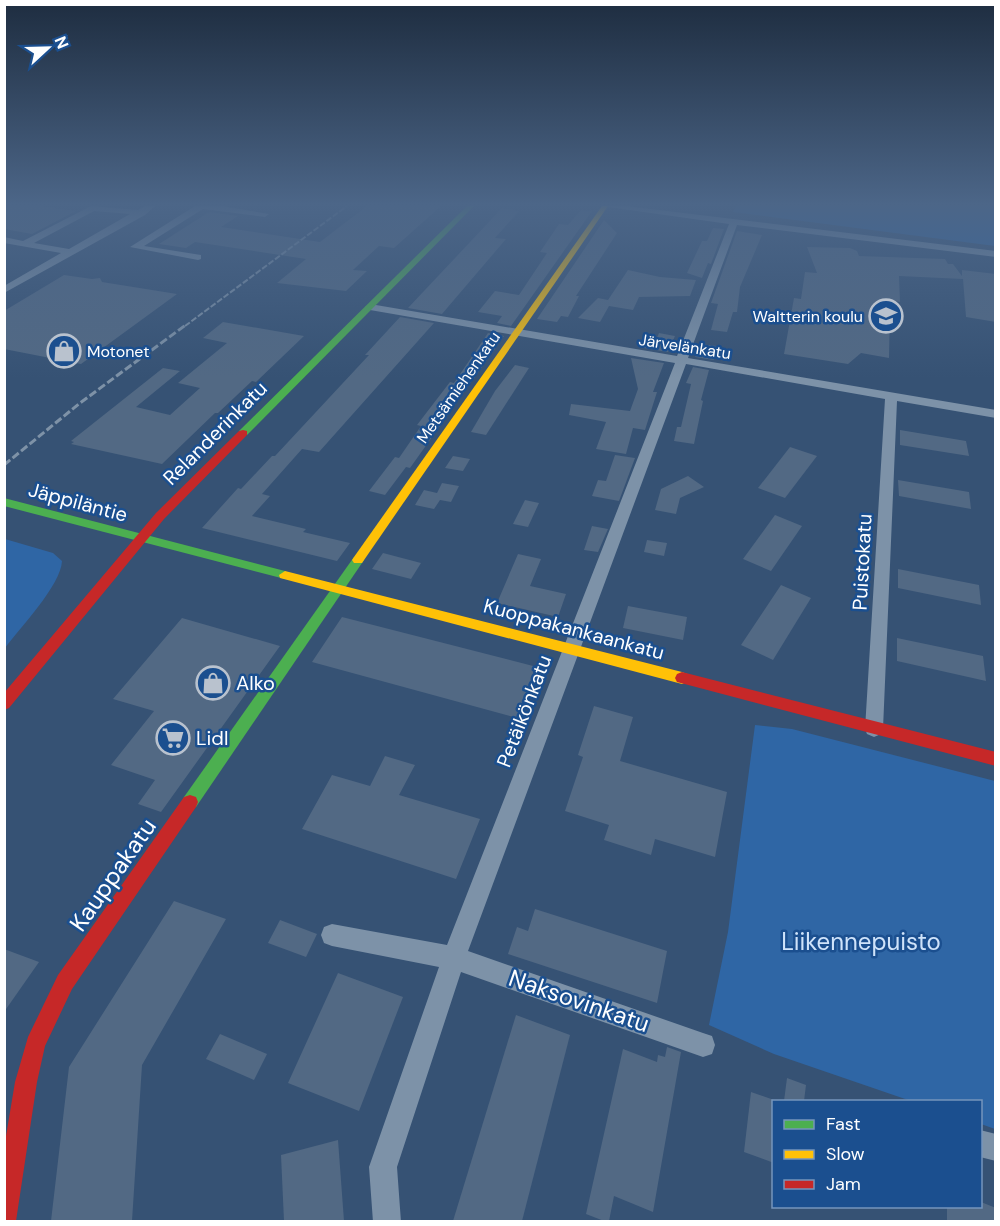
<svg xmlns="http://www.w3.org/2000/svg" width="1000" height="1226" font-family="'DM Sans',sans-serif">
<rect width="100%" height="100%" fill="#365274"/>
<g fill="#2f66a5">
<polygon points="736,206 995,206 995,246 733,212"/>
<path d="M5,539L53,553L62,561C61,585 20,628 5,648Z"/>
<polygon points="755,725 792,729 995,781 995,1129 981,1124 980,1102 911,1101 774,1054 709,1025 728,932"/>
</g>
<g fill="#526984">
<polygon points="4,206 40,206 76,211 32,234 4,229"/>
<polygon points="367,206 441,206 394,248 379,246 353,270 367,271 346,291 277,283 306,259 195,242 186,248 159,244 209,212 238,216 221,227 320,242"/>
<polygon points="502,208 519,211 495,238 506,239 442,314 408,308"/>
<polygon points="581,210 592,211 511,326 497,323 502,316 478,312 495,291 519,295 547,253 540,252 559,224 568,225"/>
<polygon points="604,220 617,233 576,296 579,296 568,317 561,316 557,322 537,319"/>
<polygon points="713,228 724,229 711,264 708,263 702,278 687,273 702,241 707,241"/>
<polygon points="737,231 762,235 740,287 737,312 733,312 727,332 711,330 718,304 711,303"/>
<polygon points="807,247 850,248 857,251 859,256 945,259 948,264 953,264 962,276 962,270 996,274 996,322 966,317 963,279 899,276 900,302 894,301 894,306 890,305 889,358 861,353 848,364 784,354 794,298 801,299 805,272 817,273"/>
<polygon points="628,270 660,277 696,280 690,296 639,297 633,310 609,306 600,322 578,318 598,298 608,300"/>
<polygon points="64,275 92,279 100,278 102,282 177,294 81,364 4,349 4,311"/>
<polygon points="400,317 434,323 319,452 302,449 262,494 270,496 252,516 306,529 303,532 350,543 337,561 202,528 238,488 241,489 272,456 275,456 369,355 365,355"/>
<polygon points="223,322 304,336 256,382 252,381 218,413 215,413 162,464 71,444 74,442 71,441 163,368 180,371 136,407 170,415 200,388 178,383 227,343 203,338"/>
<polygon points="488,333 504,336 410,468 406,467 385,495 369,491 395,457 399,458 421,426 417,425 450,382 454,383"/>
<polygon points="659,333 675,336 668,352 644,348 647,341 655,342"/>
<polygon points="699,344 717,346 714,360 695,357"/>
<polygon points="631,358 664,363 653,392 657,392 645,430 633,428 626,454 596,449 606,422 569,415 571,404 630,411 638,389"/>
<polygon points="515,365 529,368 486,435 471,432 495,391"/>
<polygon points="693,367 709,370 701,400 703,401 694,444 674,441 677,427 681,427 691,384 686,383"/>
<polygon points="900,430 966,441 969,456 900,445"/>
<polygon points="790,447 817,456 785,498 758,488"/>
<polygon points="615,455 635,458 619,501 592,496 598,480 606,481"/>
<polygon points="453,456 470,459 463,471 445,468"/>
<polygon points="688,476 704,487 680,498 676,514 655,510 661,489"/>
<polygon points="898,480 969,492 971,509 899,496"/>
<polygon points="442,483 459,486 451,502 440,500 434,509 415,505 424,490 437,493"/>
<polygon points="525,500 539,503 528,527 513,524"/>
<polygon points="775,515 802,526 771,571 743,559"/>
<polygon points="592,526 608,529 598,552 584,550"/>
<polygon points="647,540 667,543 664,556 644,552"/>
<polygon points="383,553 421,563 411,579 372,569"/>
<polygon points="518,554 541,559 530,586 566,594 558,617 497,603"/>
<polygon points="898,569 979,585 981,605 898,588"/>
<polygon points="781,585 811,598 773,660 741,645"/>
<polygon points="628,606 687,617 683,640 623,628"/>
<polygon points="342,617 537,667 517,718 312,662"/>
<polygon points="182,618 280,646 161,812 138,804 155,780 111,765 154,711 113,699"/>
<polygon points="897,638 983,656 986,681 897,661"/>
<polygon points="594,706 633,717 620,761 727,792 715,857 655,839 651,855 604,840 609,825 565,811 583,757 578,755"/>
<polygon points="385,756 415,765 399,795 480,819 456,879 302,829 332,775 370,786"/>
<polygon points="174,901 226,919 142,1065 132,1221 51,1221 69,1067"/>
<polygon points="535,909 667,951 657,1003 508,954 517,927 528,931"/>
<polygon points="280,920 317,934 306,957 268,943"/>
<polygon points="4,949 39,962 4,1012"/>
<polygon points="338,973 403,997 359,1111 288,1083"/>
<polygon points="516,1015 570,1035 522,1221 453,1221"/>
<polygon points="220,1034 267,1054 254,1080 206,1059"/>
<polygon points="667,1047 681,1052 653,1212 614,1196 609,1221 604,1221 586,1214 623,1049 657,1062 658,1055 665,1057"/>
<polygon points="787,1078 806,1085 804,1101 784,1101"/>
<polygon points="751,1092 774,1100 774,1163 744,1152"/>
<polygon points="338,1140 344,1221 284,1221 281,1155"/>
<polygon points="981,1202 996,1208 996,1221 947,1221 947,1206 981,1206"/>
</g>
<g fill="none" stroke-linecap="round" stroke-linejoin="round">
<g fill="#7d92a8" fill-rule="evenodd">
<path d="M91,206L138,210L145,206H155L145,215L4,293V286L61,253L4,243V237L23,241ZM94,211L130,214L69,249L34,243Z"/>
<polygon points="195,206 222,206 269,214 265,217 203,209 144,246 201,255 201,259 198,260 130,247"/>
<polygon points="601,206 626,206 996,251 996,257 737,225 688,358 996,410 996,418 897,401 883,729 881,734 874,737 867,734 865,729 885,399 686,364 468,951 703,1033 712,1036 715,1045 712,1054 703,1057 461,972 397,1167 401,1222 373,1222 369,1167 439,967 332,946 324,943 321,935 324,927 332,924 447,945 675,363 370,310 365,307 370,304 677,356 729,224"/>
<polygon points="980,1130 996,1134 996,1161 980,1157"/>
</g>
<g fill="#4caf50" fill-rule="evenodd">
<polygon points="467,206 474,206 247,435 239,435 239,431"/>
<polygon points="4,498 285,571 291,575 285,579 4,506"/>
<polygon points="358,556 364,560 362,563 196,807 190,809 184,807 182,802 184,797 354,557"/>
</g>
<g fill="#ffc107" fill-rule="evenodd">
<polygon points="602,206 608,206 362,563 354,563 352,560 354,557"/>
<polygon points="285,571 682,672 687,674 689,678 687,682 682,684 280,578 279,575"/>
</g>
<g fill="#c62828" fill-rule="evenodd">
<polygon points="243,430 247,431 247,435 164,519 9,708 4,710 4,693 156,513 239,431"/>
<polygon points="682,672 996,752 996,766 677,682 675,678 677,674"/>
<polygon points="190,795 196,797 198,802 196,807 72,989 45,1046 37,1082 16,1221 4,1222 4,1148 15,1082 28,1037 58,975 184,797"/>
</g>
<polyline stroke="#7e92a7" stroke-width="2" stroke-dasharray="6 2" stroke-linecap="butt" points="185,326 347,206"/>
<polyline stroke="#7e92a7" stroke-width="3" stroke-dasharray="8 3" stroke-linecap="butt" points="4,465 80,403 187,324"/>
</g>
<linearGradient id="sky" x2="0" y2="1"><stop stop-color="#1e2d40"/><stop offset="0.54" stop-color="#4c6688"/><stop offset="1" stop-color="#4c6688" stop-opacity="0"/></linearGradient>
<rect width="1000" height="378" fill="url(#sky)"/>
<defs>
<symbol id="school-ring" viewBox="-11 -11 22 22"><circle r="9.5" fill="#1b4f8f" stroke="#b9c2ce" stroke-width="1.5"/><path d="M0-5L7-2L0 1L-7-2ZM-4 1L0 2.5L4 1V4Q0 6-4 4Z" fill="#b9c2ce"/></symbol>
<symbol id="shop-ring" viewBox="-11 -11 22 22"><circle r="9.5" fill="#1b4f8f" stroke="#b9c2ce" stroke-width="1.5"/><path d="M-5-2.5h2.3a2.7 3.5 0 0 1 5.4 0H5L5.5 6h-11ZM-1.5-2.5h3a1.5 2.3 0 0 0-3 0Z" fill="#b9c2ce"/></symbol>
<symbol id="supermarket-ring" viewBox="-11 -11 22 22"><circle r="9.5" fill="#1b4f8f" stroke="#b9c2ce" stroke-width="1.5"/><path d="M-6-5.5h2.5l.6 2H6L4.5 2H-2.5L-4.4-4H-6ZM-1.5 3.2a1.3 1.3 0 1 0 .1 0ZM3 3.2a1.3 1.3 0 1 0 .1 0Z" fill="#b9c2ce"/></symbol>
</defs>
<g fill-rule="evenodd">
<use href="#school-ring" x="867" y="297" width="38" height="38"/>
<use href="#shop-ring" x="45" y="332" width="38" height="38"/>
<use href="#shop-ring" x="194" y="664" width="38" height="38"/>
<use href="#supermarket-ring" x="154" y="719" width="38" height="38"/>
</g>
<g text-anchor="middle" stroke-width="5" stroke-linejoin="round" paint-order="stroke">
<g font-size="16" fill="#fff" stroke="#1b4f8f" text-anchor="end">
<text x="863" y="322">Waltterin koulu</text>
<text x="87" y="357" text-anchor="start">Motonet</text>
</g>
<g font-size="16" fill="#fff" stroke="#1b4f8f">
<text transform="translate(685 346) rotate(9)" y="6">Järvelänkatu</text>
<text transform="translate(458 387) rotate(-55)" y="6">Metsämiehenkatu</text>
</g>
<g font-size="20" fill="#fff" stroke="#1b4f8f">
<text transform="translate(215 433) rotate(-45)" y="7">Relanderinkatu</text>
<text transform="translate(78 502) rotate(15)" y="7">Jäppiläntie</text>
<text transform="translate(862 562) rotate(-87)" y="7">Puistokatu</text>
<text transform="translate(574 629) rotate(15)" y="7">Kuoppakankaankatu</text>
<text transform="translate(524 711) rotate(-69)" y="7">Petäikönkatu</text>
</g>
<g font-size="20" fill="#fff" stroke="#1b4f8f" text-anchor="start">
<text x="236" y="690">Alko</text>
<text x="196" y="745">Lidl</text>
</g>
<g font-size="24" fill="#fff" stroke="#1b4f8f">
<text transform="translate(113 875) rotate(-55)" y="8">Kauppakatu</text>
<text transform="translate(579 1001) rotate(19)" y="8">Naksovinkatu</text>
</g>
<g font-size="24" fill="#cfe3fa" stroke="#1b4f8f">
<text x="861" y="950">Liikennepuisto</text>
</g>
</g>
<rect width="1000" height="1226" fill="none" stroke="#ffffff" stroke-width="12"/>
<rect x="772" y="1100" width="210" height="108" fill="#1b4f8f" stroke="#7695bc" stroke-width="1.5"/>
<rect x="784" y="1120" width="30" height="9" fill="#4caf50" stroke="#7695bc" stroke-width="1.5"/>
<text x="826" y="1130" font-size="18" fill="#ffffff">Fast</text>
<rect x="784" y="1150" width="30" height="9" fill="#ffc107" stroke="#7695bc" stroke-width="1.5"/>
<text x="826" y="1160" font-size="18" fill="#ffffff">Slow</text>
<rect x="784" y="1180" width="30" height="9" fill="#c62828" stroke="#7695bc" stroke-width="1.5"/>
<text x="826" y="1190" font-size="18" fill="#ffffff">Jam</text>
<g transform="translate(48 48) rotate(68)" stroke="#1b4f8f" stroke-width="4.5" paint-order="stroke">
<path d="M0-4.5L10 22L0 15L-10 22Z" fill="#ffffff"/>
<text y="-9" font-size="16" font-weight="bold" text-anchor="middle" fill="#ffffff">N</text>
</g>
</svg>
